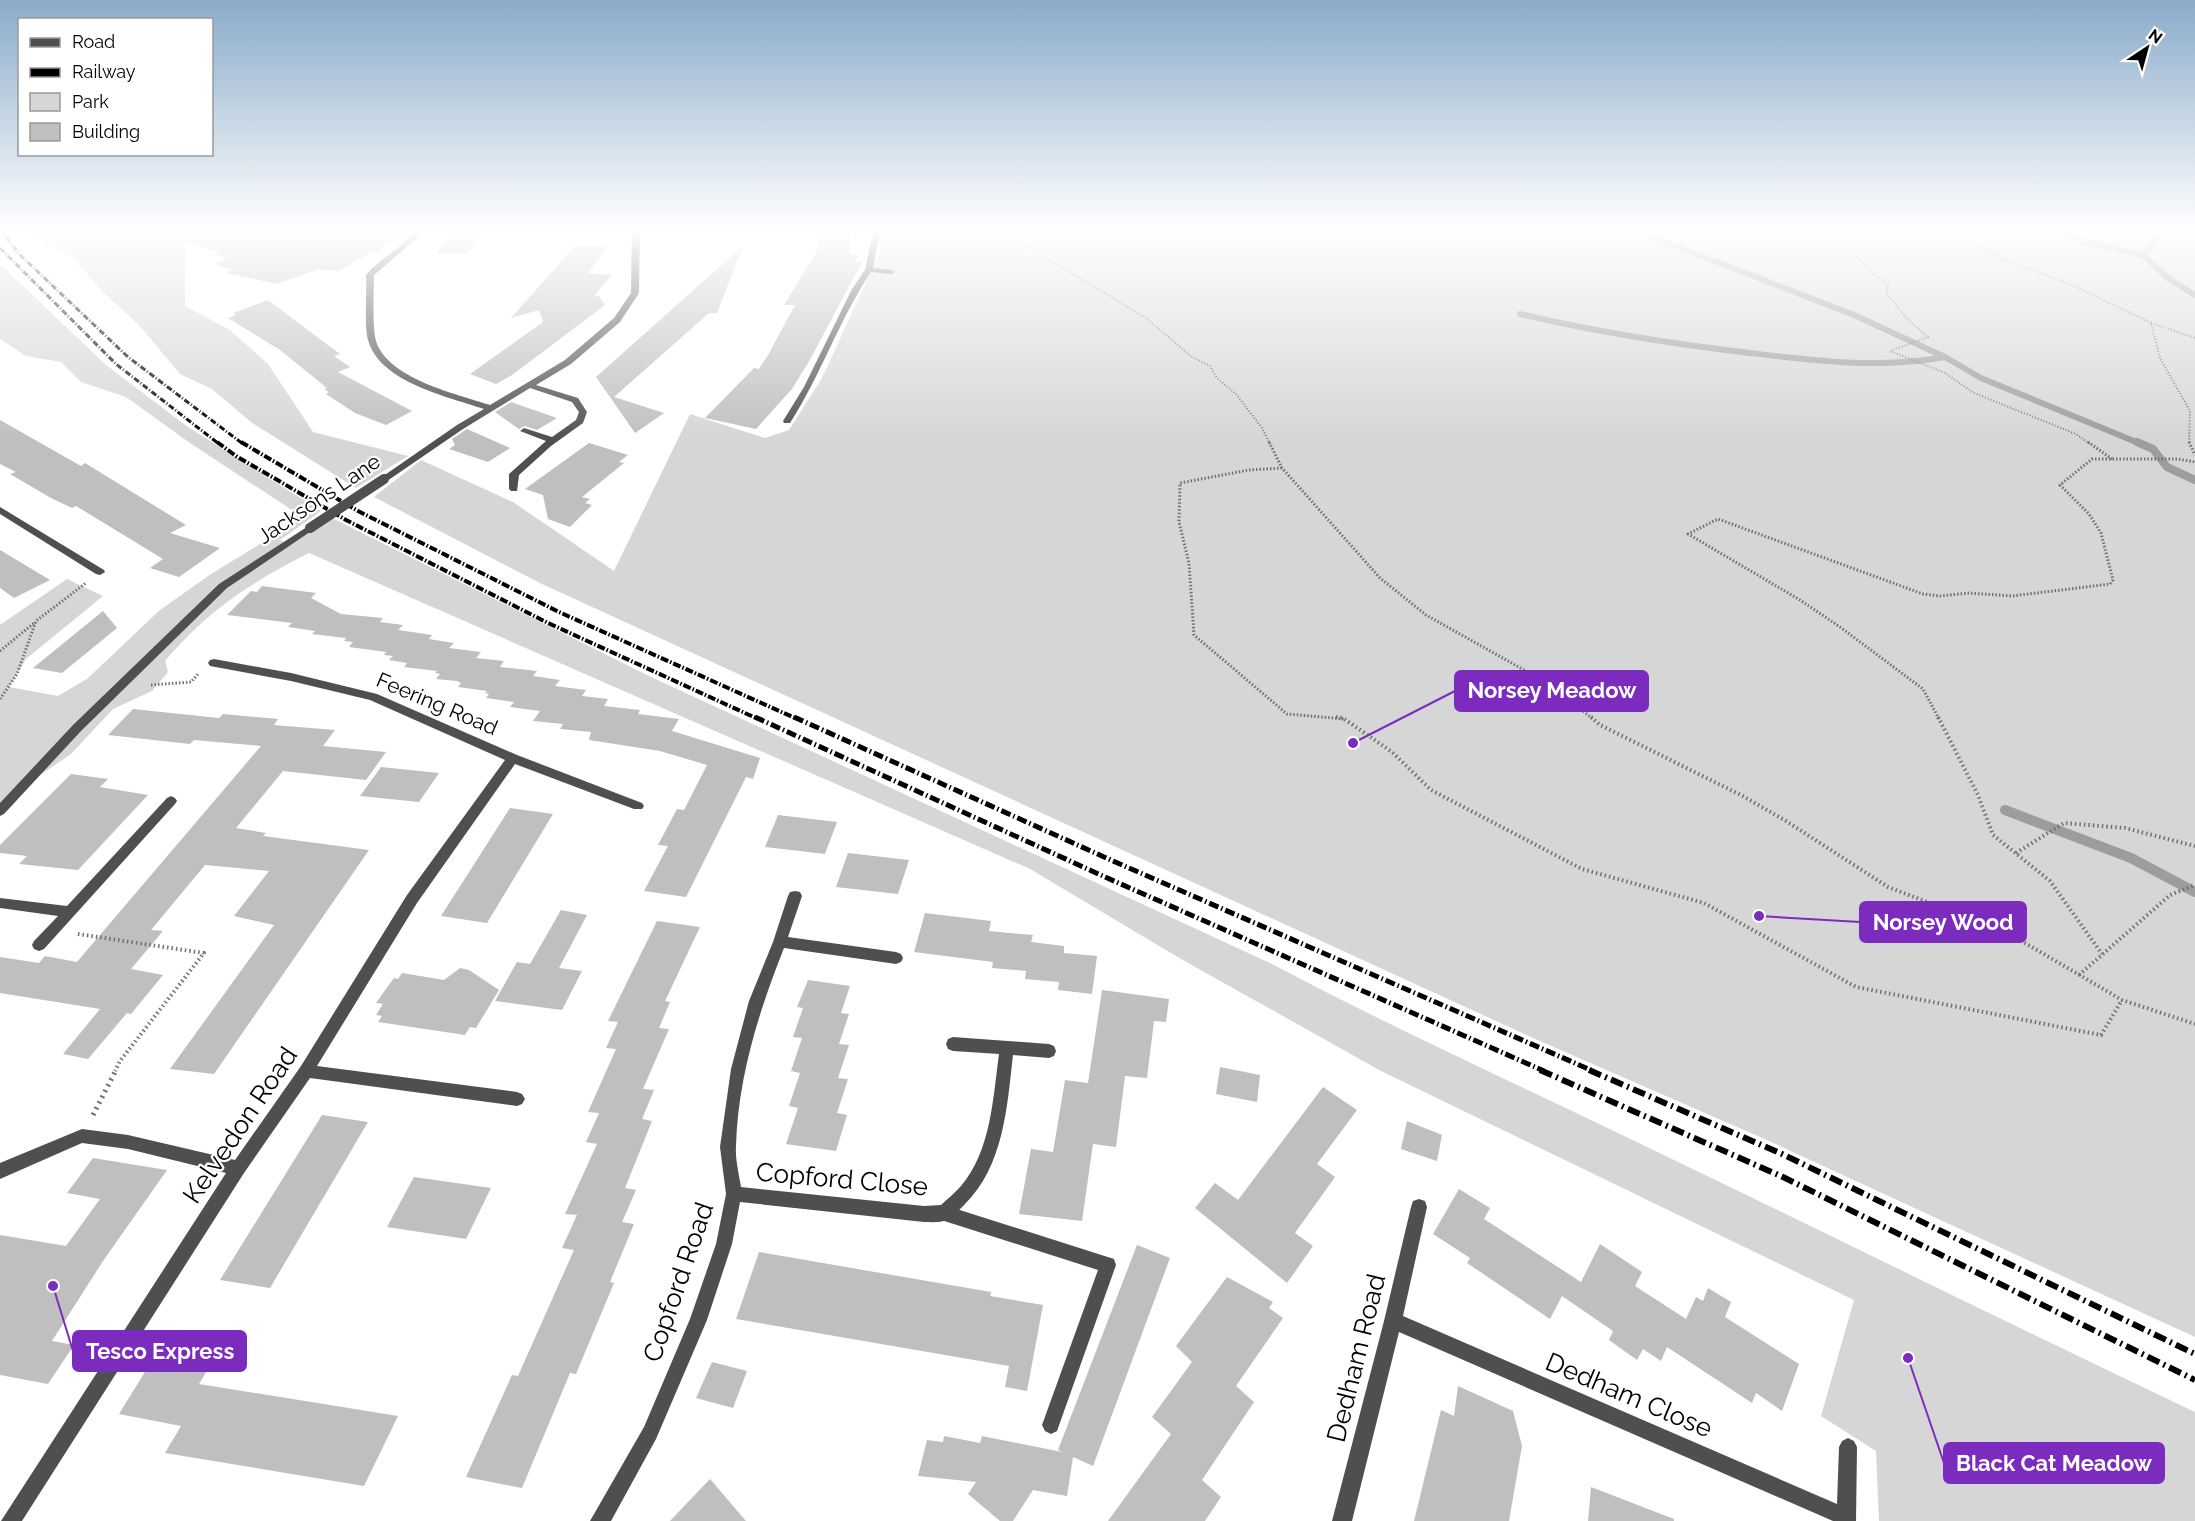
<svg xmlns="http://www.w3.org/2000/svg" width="2195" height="1521" font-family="Raleway,sans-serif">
<rect width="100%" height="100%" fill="#fff"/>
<g fill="#d6d6d6">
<polygon points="33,228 166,228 185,242 185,306 230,330 268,364 313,432 408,456 356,488 251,422 212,389 180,374 138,324 103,292 72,257 34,237"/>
<polygon points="882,228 1388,228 1407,233 1415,228 2195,228 2195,1337 1769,1141 1533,1038 542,584 374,497 421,460 513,502 614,571 690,414 765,438 789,430 822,378 862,291 881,250"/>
<path d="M0,264L106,365L188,427L321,511L280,540L291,545L332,518L649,676L1274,965C1387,1025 1504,1078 1620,1134C1812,1226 2003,1321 2195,1412V1521H1879L1876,1451L1821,1416L1854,1300L1381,1071L1181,959L1030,869L309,553C250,583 208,610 165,661L168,672L152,691L113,709L71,754L21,788L0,812V625L67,579L103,596L26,659L9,687L58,696L87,679L160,610L211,574L273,536L298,514L190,443L126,397L81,382L61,362L26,356L0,339Z"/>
</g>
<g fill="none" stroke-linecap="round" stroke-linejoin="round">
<g stroke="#9d9d9d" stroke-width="6">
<polyline points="1629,228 1854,315 1945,357 1981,378 2141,444"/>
<polyline points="2051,228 2081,241 2143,255"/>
<polyline points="2158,228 2161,234 2143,255 2169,279 2195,295"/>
<path d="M1520,314C1596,332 1672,344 1750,353C1815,361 1879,369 1945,357"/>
</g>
<polyline stroke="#9d9d9d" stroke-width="8" points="2137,442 2153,449 2167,467 2195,480"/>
<polyline stroke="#9d9d9d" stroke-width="10" points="2005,810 2131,858 2195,892"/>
</g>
<g fill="#bfbfbf">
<polygon points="159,228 411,228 377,252 373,251 339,271 318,269 277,284 226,273 232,270 215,264 228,258 215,254 219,252 158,235"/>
<polygon points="456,228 487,228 468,253 436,253"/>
<polygon points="818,228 852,228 849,254 859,255 855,261 862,262 811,358 792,389 756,429 705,418 754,368 759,369 768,355 795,305 784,305 817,251"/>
<polygon points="575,246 607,247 588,273 612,275 593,297 598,295 605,305 512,375 496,384 470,374 543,322 539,310 511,318"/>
<polygon points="743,246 717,313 709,313 614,397 664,413 635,433 596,377"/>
<polygon points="268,300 340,354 334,356 350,367 338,372 412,411 386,425 355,413 326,394 329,392 324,389 327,388 280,350 228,318 236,315 233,313"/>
<polygon points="511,402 557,418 537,430 525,426 519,429 495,412"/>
<polygon points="0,420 81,466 85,463 186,525 170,533 220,548 179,577 150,568 163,559 76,506 72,508 51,498 10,474 16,472 0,464"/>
<polygon points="467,429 510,448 488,462 449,449 455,445 452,439"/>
<polygon points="589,443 628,455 619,462 624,463 582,497 590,499 585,503 592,505 570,527 548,519 543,495 525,489"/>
<polygon points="0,550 50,580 14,598 0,588"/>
<polygon points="262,586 316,593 311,598 341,614 383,618 380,622 403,625 398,630 432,635 429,639 454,643 449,648 481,652 476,658 504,661 500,667 537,671 533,676 560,680 555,686 586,690 582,696 608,699 604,706 640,710 638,714 679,719 672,731 760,758 753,779 746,777 686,897 644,891 668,846 658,845 677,809 684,810 707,765 660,751 589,740 591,732 560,729 563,724 533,721 540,711 510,707 514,702 486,698 489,694 485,693 487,691 458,687 461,683 457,681 436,679 440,674 435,673 437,671 404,667 407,663 389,660 393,656 384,655 386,652 349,647 353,642 344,641 346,638 312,634 315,631 288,627 292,623 227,615 251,591 257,592"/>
<polygon points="103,611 117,628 62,673 33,668"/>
<polygon points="133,709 219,718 223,714 278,719 274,725 335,730 323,746 386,752 366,780 283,771 236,828 266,833 263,836 369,850 214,1074 170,1069 274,925 234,916 269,871 205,865 151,930 163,931 131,969 163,975 131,1014 127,1013 88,1059 63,1054 100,1009 0,993 0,957 39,963 45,956 77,962 261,746 194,740 190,744 108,735"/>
<polygon points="381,767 439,773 419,802 360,796"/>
<polygon points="71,774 108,779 100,787 148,795 78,870 19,864 27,856 0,853 0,845"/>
<polygon points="510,808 553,814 487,923 441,916"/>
<polygon points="778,815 837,822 825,854 765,847"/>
<polygon points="848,853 909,860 898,894 836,887"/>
<polygon points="561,910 587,915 559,968 582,971 562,1010 495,1001 517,962 530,964"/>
<polygon points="925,913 991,921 989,931 1033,935 1031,942 1064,946 1064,953 1097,956 1092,994 1058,990 1059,982 1025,979 1026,971 992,968 993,962 914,952"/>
<polygon points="657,921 700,927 665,1001 670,1002 659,1028 669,1029 643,1089 654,1090 642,1119 652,1121 625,1188 636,1190 622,1222 634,1224 610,1282 614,1283 576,1374 570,1373 522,1488 466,1477 512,1375 518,1376 574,1250 562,1248 577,1215 565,1214 597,1144 586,1142 599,1113 588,1112 616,1049 606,1048 618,1022 608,1021"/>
<polygon points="460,968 469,970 499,990 476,1028 470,1027 465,1035 378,1022 382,1016 376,1015 383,1004 376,1003 394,978 398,979 402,973 444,980"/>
<polygon points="808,980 850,986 841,1013 849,1014 839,1044 849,1045 838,1078 848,1079 837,1113 847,1115 836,1151 786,1144 798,1108 789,1106 800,1073 791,1071 802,1038 793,1037 803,1008 797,1007"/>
<polygon points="1102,990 1169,999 1166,1022 1154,1021 1147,1078 1125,1076 1116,1147 1093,1144 1082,1221 1019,1214 1031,1149 1053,1152 1065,1080 1088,1083"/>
<polygon points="1220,1067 1260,1075 1257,1102 1216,1094"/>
<polygon points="1323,1087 1357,1110 1317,1164 1335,1177 1295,1233 1313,1246 1287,1283 1195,1208 1215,1183 1238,1200"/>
<polygon points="322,1115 368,1122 270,1288 220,1280"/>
<polygon points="1407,1121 1442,1135 1437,1161 1401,1149"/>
<polygon points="93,1158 167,1170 103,1261 52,1341 74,1345 48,1384 0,1375 0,1235 66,1246 100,1199 67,1193"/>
<polygon points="414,1177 491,1188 466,1239 387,1227"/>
<polygon points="1459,1189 1490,1208 1484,1219 1581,1282 1600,1244 1642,1272 1635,1286 1686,1319 1696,1297 1703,1301 1708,1288 1731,1302 1725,1317 1799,1364 1782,1411 1756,1393 1752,1403 1667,1347 1661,1361 1643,1349 1637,1360 1609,1340 1613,1331 1562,1296 1550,1319 1467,1263 1470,1258 1433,1234"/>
<polygon points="1137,1245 1170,1258 1093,1466 1073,1457 1067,1496 1033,1490 1013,1521 1000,1521 968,1494 976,1482 918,1476 927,1440 943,1442 944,1436 980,1443 982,1436 1062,1452 1058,1450"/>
<polygon points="759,1252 991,1292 990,1296 1043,1305 1027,1391 1005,1387 1009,1366 736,1319"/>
<polygon points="1227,1277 1273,1302 1269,1308 1283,1318 1236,1386 1254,1402 1202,1480 1221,1497 1205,1521 1108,1521 1171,1434 1152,1417 1192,1362 1176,1346"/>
<polygon points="159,1349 214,1359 199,1384 398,1416 364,1486 165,1453 181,1426 119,1414"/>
<polygon points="712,1362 747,1371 733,1408 696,1398"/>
<polygon points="1458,1386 1513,1411 1522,1446 1509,1521 1414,1521 1441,1410 1454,1416"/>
<polygon points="710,1479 746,1521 670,1521"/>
<polygon points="1591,1487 1674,1519 1674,1521 1588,1521"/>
</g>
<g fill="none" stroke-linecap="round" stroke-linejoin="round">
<g stroke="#717171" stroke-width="2" stroke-dasharray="1 2" stroke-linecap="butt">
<polyline points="996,228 1146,318 1192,357 1210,366 1217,378 1236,394 1262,428 1270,444"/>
<path d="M1847,228C1852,256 1865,269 1888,285L1887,294L1909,321L1928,337L1890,351L1945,373L1974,393L2076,434L2090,444"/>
<polyline points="1940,228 1965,246 2070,284 2151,323 2160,358 2190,411 2189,444"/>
<polyline points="1952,235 1993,250 2007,260"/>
<polyline points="2151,323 2195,338"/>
</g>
<g stroke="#717171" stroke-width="3" stroke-dasharray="1.5 2" stroke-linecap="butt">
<polyline points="1269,442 1282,468 1380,578 1426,615 1549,684 1593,719"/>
<polyline points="2088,442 2112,459"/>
<polyline points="2189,442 2195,455"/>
<polyline points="1282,468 1249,470 1180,483 1179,522 1189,563 1194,635 1287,714 1344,719"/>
<polyline points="0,651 34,623"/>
<polyline points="151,685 191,682 199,673"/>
<polyline points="0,699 17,674 36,621 86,583"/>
<polyline points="1939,719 1923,689 1840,627 1800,600 1688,534 1718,519 1923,594 1940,596 1969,593 2012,596 2110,584 2113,580 2101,533 2089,514 2060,485 2092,459 2178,459 2195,462"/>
</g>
<g stroke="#717171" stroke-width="4" stroke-dasharray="1.5 3" stroke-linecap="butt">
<polyline points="1336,717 1343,718 1392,752 1431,790 1582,869 1704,903 1856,987 2101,1035 2122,1000"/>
<polyline points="1591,717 1600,725 1741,795 1786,821 1888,887 2008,933 2122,1000 2195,1024"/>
<polyline points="1938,717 1978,795 1993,835 2050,881 2102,954"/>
<polyline points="2016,853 2064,823 2125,828 2195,846"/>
<polyline points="78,934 204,953 120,1061 115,1071"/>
<polyline points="2079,975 2170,895 2195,885"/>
</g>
<polyline stroke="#717171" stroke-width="5" stroke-dasharray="2 4.5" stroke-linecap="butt" points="93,1115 116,1070"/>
<polygon fill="#4f4f4f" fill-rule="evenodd" points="944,1205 1114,1259 1116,1265 1057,1431 1051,1434 1045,1431 1042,1425 1098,1270 938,1219 936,1213 938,1207"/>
<g fill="#4f4f4f" fill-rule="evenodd">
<path d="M417,228H424L414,241L374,275C374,291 372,327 376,341C388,379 457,394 490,405L565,360L614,318L631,293L632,228H640L639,293L620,322L571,364L536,385L578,398L587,412L583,423L551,446L519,475L517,491H511L509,489V474L546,441L520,431L524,428L552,437L576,420L579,412L572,402L530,388L463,429L387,481H381L379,479L457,425L484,409C449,397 379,382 368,340C364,326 367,291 366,275C381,257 405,247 417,228Z"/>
<path d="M861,228H881L873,268L891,270L895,272L891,274L871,272C839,320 821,375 790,423H784L783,421L804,387L852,289L865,270L873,232H859L858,230Z"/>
<polygon points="0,507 104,570 105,572 100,575 96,574 0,514"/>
<polygon points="310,525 315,528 313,530 227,588 81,731 4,814 0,816 0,803 73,725 219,584"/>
<polygon points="214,659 291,673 377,694 517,755 642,803 644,806 642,809 634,809 515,764 417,903 317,1066 517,1092 522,1094 525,1099 522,1104 517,1106 310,1078 244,1173 22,1521 1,1521 226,1173 128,1149 82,1143 0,1179 0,1163 82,1129 128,1135 235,1160 301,1066 407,895 505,760 370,700 291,681 210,666 208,663 210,660"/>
<polygon points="171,796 175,798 177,801 175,804 44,949 39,951 34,949 32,945 34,941 58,916 0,908 0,898 67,906 167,798"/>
<path d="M795,891L800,892L802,896L788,937L896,952L901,954L903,958L901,962L896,964L784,948C759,1011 738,1077 736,1146C735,1159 739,1174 741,1187L924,1206L941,1205C947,1199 955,1193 961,1186C991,1151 993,1098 999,1054L953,1051L948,1049L946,1044L948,1039L953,1037L1049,1044L1054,1046L1056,1051L1054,1056L1049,1058L1013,1055C1007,1107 1004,1166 964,1205C959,1210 953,1217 947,1220C940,1223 931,1222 924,1222L740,1202L732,1244L707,1320L656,1439L611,1521H590L644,1427L690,1319L716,1244L726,1194L720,1147L731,1069L749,1001L773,942L788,896L790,892Z"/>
<polygon points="1419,1199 1425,1201 1427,1207 1403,1316 1837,1504 1839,1447 1842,1441 1848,1438 1854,1441 1857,1447 1856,1521 1833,1521 1399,1332 1352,1521 1332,1521 1384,1321 1411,1207 1413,1201"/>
</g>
<g stroke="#000" stroke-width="3" stroke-dasharray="6 2 1 2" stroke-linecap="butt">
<polyline points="0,228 18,253 128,357 243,444"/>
<polyline points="0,248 116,364 219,444"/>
</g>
<g stroke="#000" stroke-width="4" stroke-dasharray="8 2 1.5 2" stroke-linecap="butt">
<polyline points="217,442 236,456 346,520 548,623 758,719"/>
<polyline points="241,442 358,511 559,612 797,719"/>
</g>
<g stroke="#000" stroke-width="5" stroke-dasharray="10 3 1.5 3" stroke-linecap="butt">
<polyline points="755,717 1105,877 1544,1071"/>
<polyline points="794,717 1113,861 1593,1071"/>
</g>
<g stroke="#000" stroke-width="6" stroke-dasharray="13 4.5 2 4.5" stroke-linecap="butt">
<polyline points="1540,1070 1783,1177 2195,1380"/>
<polyline points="1589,1070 1782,1154 2195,1354"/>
</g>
<polyline stroke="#4f4f4f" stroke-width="10" points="310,528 384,479"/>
</g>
<linearGradient id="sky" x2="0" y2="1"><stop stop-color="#8aabca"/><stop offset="0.52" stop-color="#fff"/><stop offset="1" stop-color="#fff" stop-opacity="0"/></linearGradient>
<rect width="2195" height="441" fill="url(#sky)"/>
<g text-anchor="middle" stroke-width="4.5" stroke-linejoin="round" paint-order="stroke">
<g font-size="21" fill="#000" stroke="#fff">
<text transform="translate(319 499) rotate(-34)" y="7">Jacksons Lane</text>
<text transform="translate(437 704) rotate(23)" y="7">Feering Road</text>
</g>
<g font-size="26" fill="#000" stroke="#fff">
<text transform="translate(240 1125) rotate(-56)" y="9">Kelvedon Road</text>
<text transform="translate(842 1179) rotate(5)" y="9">Copford Close</text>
<text transform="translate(678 1282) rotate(-71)" y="9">Copford Road</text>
<text transform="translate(1356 1358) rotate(-76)" y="9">Dedham Road</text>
<text transform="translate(1629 1395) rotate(23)" y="9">Dedham Close</text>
</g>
</g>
<path fill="none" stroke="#7b2cbf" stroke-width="2" d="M1353 743L1455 691M1759 916L1860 922M53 1286L73 1351M1908 1358L1944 1463"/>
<g fill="#7b2cbf" stroke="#fff" stroke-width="2">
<circle cx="1353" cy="743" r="6"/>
<circle cx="1759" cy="916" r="6"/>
<circle cx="53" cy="1286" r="6"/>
<circle cx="1908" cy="1358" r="6"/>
</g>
<g fill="#7b2cbf" stroke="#7b2cbf" stroke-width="2">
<rect x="1455" y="671" width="193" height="40" rx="6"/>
<rect x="1860" y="902" width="166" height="40" rx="6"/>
<rect x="73" y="1331" width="173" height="40" rx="6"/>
<rect x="1944" y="1443" width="220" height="40" rx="6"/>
</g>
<g font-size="22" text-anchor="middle" font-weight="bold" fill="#fff">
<text x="1552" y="698">Norsey Meadow</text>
<text x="1943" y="930">Norsey Wood</text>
<text x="160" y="1359">Tesco Express</text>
<text x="2054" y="1471">Black Cat Meadow</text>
</g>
<rect x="18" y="18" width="195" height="138" fill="#ffffff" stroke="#999999" stroke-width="1.5"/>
<rect x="30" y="38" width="30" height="9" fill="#4f4f4f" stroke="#999999" stroke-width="1.5"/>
<text x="72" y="48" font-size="18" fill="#000000">Road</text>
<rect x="30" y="68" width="30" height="9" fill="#000000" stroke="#999999" stroke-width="1.5"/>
<text x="72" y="78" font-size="18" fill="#000000">Railway</text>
<rect x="30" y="93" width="30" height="18" fill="#d6d6d6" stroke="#999999" stroke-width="1.5"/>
<text x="72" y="108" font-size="18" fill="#000000">Park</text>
<rect x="30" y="123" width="30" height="18" fill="#bfbfbf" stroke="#999999" stroke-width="1.5"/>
<text x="72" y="138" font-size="18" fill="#000000">Building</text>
<g transform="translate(2147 48) rotate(36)" stroke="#ffffff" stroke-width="4.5" paint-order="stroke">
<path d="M0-4.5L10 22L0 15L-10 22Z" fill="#000000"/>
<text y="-9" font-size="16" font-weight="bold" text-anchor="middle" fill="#000000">N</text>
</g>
</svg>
